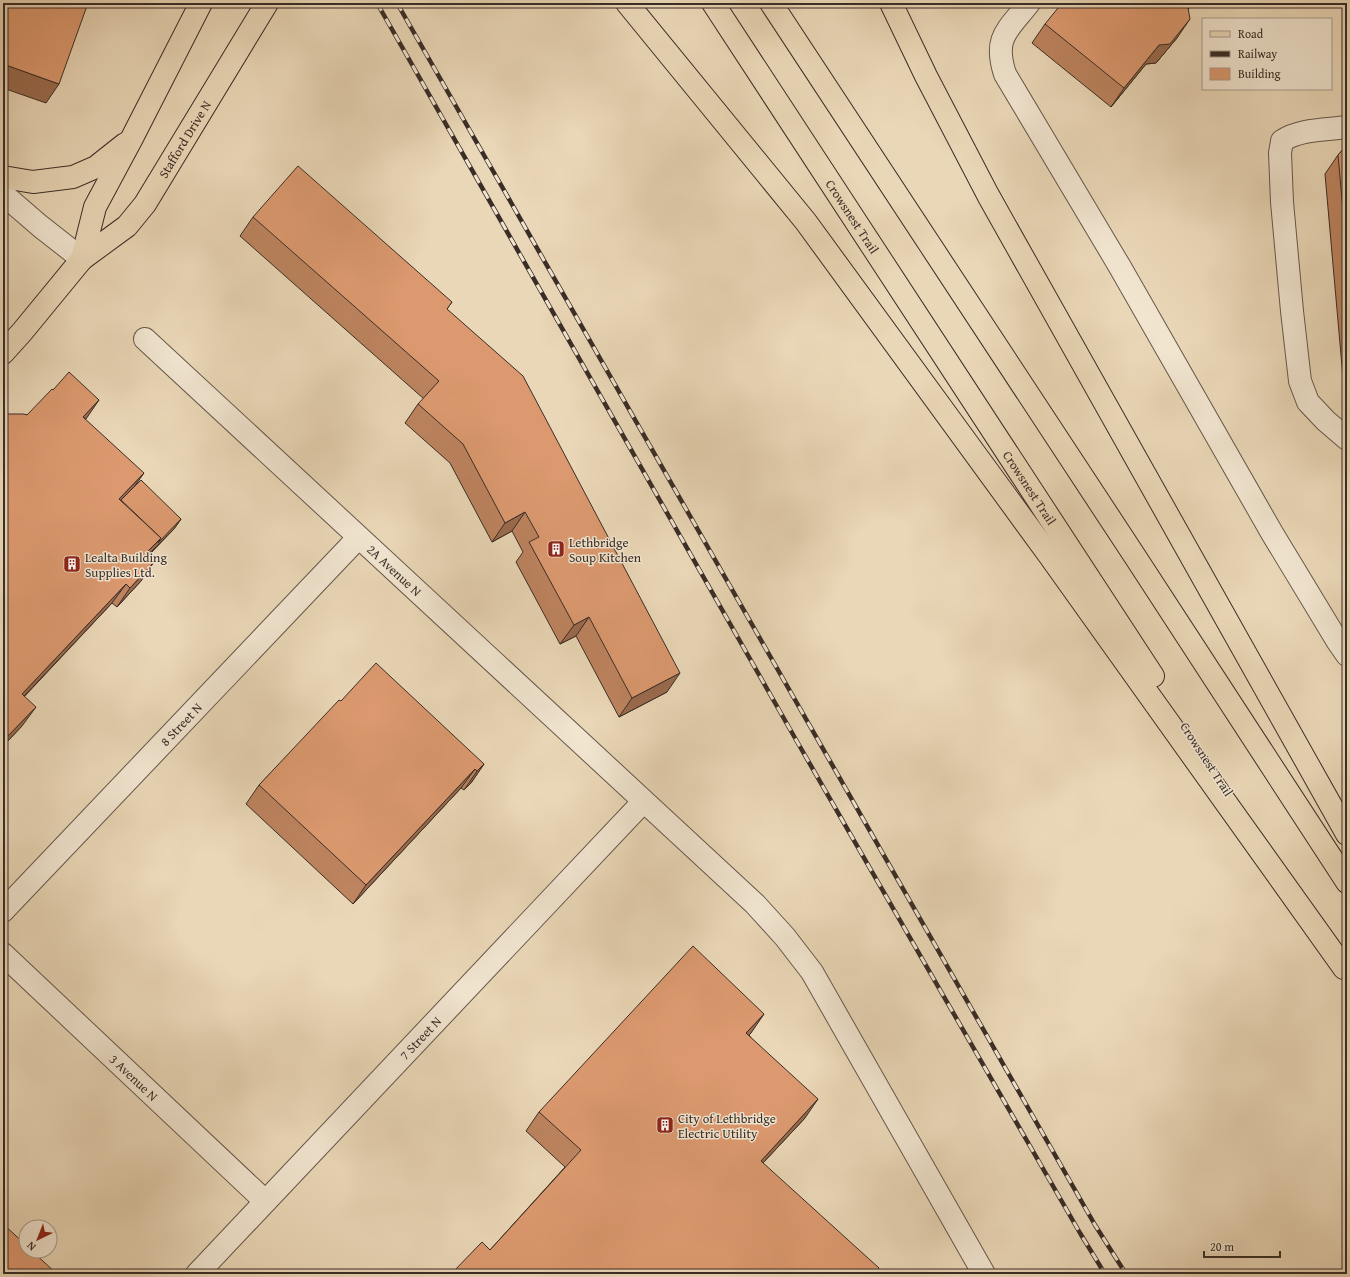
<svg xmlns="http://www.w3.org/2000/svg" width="1350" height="1277" font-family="'Gentium Book Plus',serif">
<rect width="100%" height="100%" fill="#ead7b7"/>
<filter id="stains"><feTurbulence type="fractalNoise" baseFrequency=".005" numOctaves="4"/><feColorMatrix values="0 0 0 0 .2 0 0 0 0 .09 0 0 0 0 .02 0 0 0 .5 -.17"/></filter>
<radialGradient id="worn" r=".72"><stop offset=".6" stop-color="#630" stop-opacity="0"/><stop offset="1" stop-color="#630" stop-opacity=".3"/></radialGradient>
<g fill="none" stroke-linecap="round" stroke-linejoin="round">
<defs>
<g id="minor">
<path d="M1029,3C1008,30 993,37 1005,74L1120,267L1272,533L1338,642L1347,655"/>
<path d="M1347,127C1326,130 1300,129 1282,141L1280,153L1282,202L1292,311L1300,381L1308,402L1326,421L1347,439"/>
<polyline points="3,194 40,226 82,259"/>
<path id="s1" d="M145,339L755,904L785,937L812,972L984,1274"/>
<path id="s2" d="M3,911L358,538"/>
<path id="s3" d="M3,954L265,1201"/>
<path id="s4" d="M197,1274L643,802"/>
</g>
<g id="major">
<polyline points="3,177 33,182 73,177 96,167 125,144"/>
<polyline points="82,259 95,207 132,138 201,3"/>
<path id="s5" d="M3,353L22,332L82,259L127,226L145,204L267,3"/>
</g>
<g id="highway">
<polyline points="627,3 806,222 1049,555 1344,968"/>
<path id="s6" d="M713,3L1153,676"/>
<polyline points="771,3 1136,558 1347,882"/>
<polyline points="891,3 926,76 988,195 1347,834"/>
</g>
</defs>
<use href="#minor" stroke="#65584b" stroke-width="24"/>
<use href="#major" stroke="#392d27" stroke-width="24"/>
<use href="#highway" stroke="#392d27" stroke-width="24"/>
<use href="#minor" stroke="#f1e5d0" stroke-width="22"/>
<use href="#major" stroke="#ead7b7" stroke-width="22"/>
<use href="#highway" stroke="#ead7b7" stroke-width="22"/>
<defs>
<g id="rail">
<polyline points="377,3 799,745 1080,1233 1105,1274"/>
<polyline points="397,3 1095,1225 1126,1274"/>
</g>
</defs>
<use href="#rail" stroke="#392d27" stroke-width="4.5"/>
<use href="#rail" stroke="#f1e5d0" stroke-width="3" stroke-dasharray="9" stroke-linecap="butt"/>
</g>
<g fill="#bd845f" stroke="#392d27">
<polygon points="1188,9 1177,38 1156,63 1146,64 1111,107 1032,43 1045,24"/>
<polygon points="1347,145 1347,391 1344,389 1325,174 1338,155"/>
<polygon points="253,217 452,302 447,309 667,692 619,717 576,636 560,644 516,562 523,552 512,531 492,542 450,463 405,423 418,404 424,399 240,236"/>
<polygon points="27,415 85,419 136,485 181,519 174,529 151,553 153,555 150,559 141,581 117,607 112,603 24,697 22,726 3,746 3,419"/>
<polygon points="341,701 484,764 471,783 464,790 461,788 353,904 246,804 259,785"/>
<polygon points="751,1033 749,1035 805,1118 763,1163 490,1250 565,1167 526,1131 539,1112"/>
</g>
<g fill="#9a6b4e" stroke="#392d27">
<polygon points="1192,3 1193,3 1175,27"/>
<polygon points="1190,19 1177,38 1156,63 1146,64 1111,107 1124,88 1159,45"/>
<polygon points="3,64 59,84 46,103 3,88"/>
<polygon points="99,400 86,419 83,417"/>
<polygon points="144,473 130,493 116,505 119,499"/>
<polygon points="525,512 512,531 492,542 505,523"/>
<polygon points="181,519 174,529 151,552 148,557 148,551"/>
<polygon points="154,562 141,581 117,607 130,588"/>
<polygon points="126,584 112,603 8,713 22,694"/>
<polygon points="589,617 576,636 560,644 574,625"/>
<polygon points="680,673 667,692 619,717 632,698"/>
<polygon points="36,707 22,726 3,746 3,741"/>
<polygon points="484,764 471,783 464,790 477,771"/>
<polygon points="475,769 461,788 353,904 366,885"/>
<polygon points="764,1014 751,1033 733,1052 746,1033"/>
<polygon points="818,1099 805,1118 747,1180 761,1161"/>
</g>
<g fill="#dc996f" stroke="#392d27">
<polygon points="3,3 88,3 59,84 3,64"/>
<polygon points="1062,3 1192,3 1188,8 1190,19 1170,44 1159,45 1124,88 1045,24"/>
<polygon points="1347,145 1347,255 1338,155"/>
<polygon points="298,166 452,302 447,309 523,376 680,673 632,698 589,617 574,625 529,542 539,537 525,512 505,523 463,444 418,404 439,381 253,217"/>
<polygon points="69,372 99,400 83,417 144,473 119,499 161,538 148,551 153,555 150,558 154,562 130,588 126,584 22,694 36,707 3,741 3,419 8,414 24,414 27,415 52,389 53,390"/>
<polygon points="141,480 181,519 158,543 161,538 121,500"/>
<polygon points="376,663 484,764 477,771 475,769 366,885 259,785 339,700 341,701"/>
<polygon points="693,946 764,1014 746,1033 818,1099 761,1161 879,1268 874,1274 451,1274 482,1242 490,1250 581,1150 539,1112"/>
<polygon points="3,1224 26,1245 26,1251 32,1251 57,1274 3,1274"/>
</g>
<defs>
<symbol id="building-square" viewBox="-11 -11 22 22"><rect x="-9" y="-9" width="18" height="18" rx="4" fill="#8f2418" stroke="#f1e5d0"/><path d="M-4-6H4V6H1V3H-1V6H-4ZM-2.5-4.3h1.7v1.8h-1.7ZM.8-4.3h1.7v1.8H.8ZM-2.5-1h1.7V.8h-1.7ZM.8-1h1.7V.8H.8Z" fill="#fff"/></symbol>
</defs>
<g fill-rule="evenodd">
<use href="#building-square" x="546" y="539" width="20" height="20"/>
<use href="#building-square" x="62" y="554" width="20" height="20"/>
<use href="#building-square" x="655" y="1115" width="20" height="20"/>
</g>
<g text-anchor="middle" stroke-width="3" stroke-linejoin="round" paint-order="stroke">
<g font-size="13" fill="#392d27" stroke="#f1e5d0">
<text dy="5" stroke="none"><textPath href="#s5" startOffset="283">Stafford Drive N</textPath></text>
<text dy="5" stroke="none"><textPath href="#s6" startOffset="255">Crowsnest Trail</textPath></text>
<text dy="5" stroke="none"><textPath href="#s6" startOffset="579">Crowsnest Trail</textPath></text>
<text dy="5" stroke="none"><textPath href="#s1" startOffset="340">2A Avenue N</textPath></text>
<text dy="5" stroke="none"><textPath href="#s2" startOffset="258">8 Street N</textPath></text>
<text transform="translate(1207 759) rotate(57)" y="5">Crowsnest Trail</text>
<text dy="5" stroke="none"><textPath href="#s4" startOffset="325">7 Street N</textPath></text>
<text dy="5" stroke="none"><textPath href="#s3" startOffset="180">3 Avenue N</textPath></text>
</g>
<g font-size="13" fill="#392d27" stroke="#f1e5d0" text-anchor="start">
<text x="569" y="547">Lethbridge<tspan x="569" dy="15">Soup Kitchen</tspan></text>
<text x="85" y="562">Lealta Building<tspan x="85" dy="15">Supplies Ltd.</tspan></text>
<text x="678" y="1123">City of Lethbridge<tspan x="678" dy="15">Electric Utility</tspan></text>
</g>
</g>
<rect width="1350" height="1277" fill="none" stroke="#ead7b7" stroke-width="16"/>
<rect x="4" y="4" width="1342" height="1269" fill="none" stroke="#392d27" stroke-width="2"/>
<rect x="8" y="8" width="1334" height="1261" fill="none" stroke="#392d27"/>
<rect x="1202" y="18" width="130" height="72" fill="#f1e5d0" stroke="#a79b8c"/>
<rect x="1210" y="31" width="20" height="6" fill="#ead7b7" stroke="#a79b8c"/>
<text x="1238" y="38" font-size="12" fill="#392d27">Road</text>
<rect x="1210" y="51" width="20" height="6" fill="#392d27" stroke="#a79b8c"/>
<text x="1238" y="58" font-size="12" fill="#392d27">Railway</text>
<rect x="1210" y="68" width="20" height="12" fill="#dc996f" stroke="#a79b8c"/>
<text x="1238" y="78" font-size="12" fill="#392d27">Building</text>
<g transform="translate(38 1239) rotate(223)"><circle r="19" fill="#f1e5d0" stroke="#a79b8c"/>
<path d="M0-3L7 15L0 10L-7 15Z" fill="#8f2418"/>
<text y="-6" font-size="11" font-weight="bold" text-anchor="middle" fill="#392d27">N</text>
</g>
<path d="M1204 1251v6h76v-6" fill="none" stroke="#392d27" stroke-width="2"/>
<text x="1210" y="1251" font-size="12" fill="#392d27" stroke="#f1e5d0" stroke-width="3" paint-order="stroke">20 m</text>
<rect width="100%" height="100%" filter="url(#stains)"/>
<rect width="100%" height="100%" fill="url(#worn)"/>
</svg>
